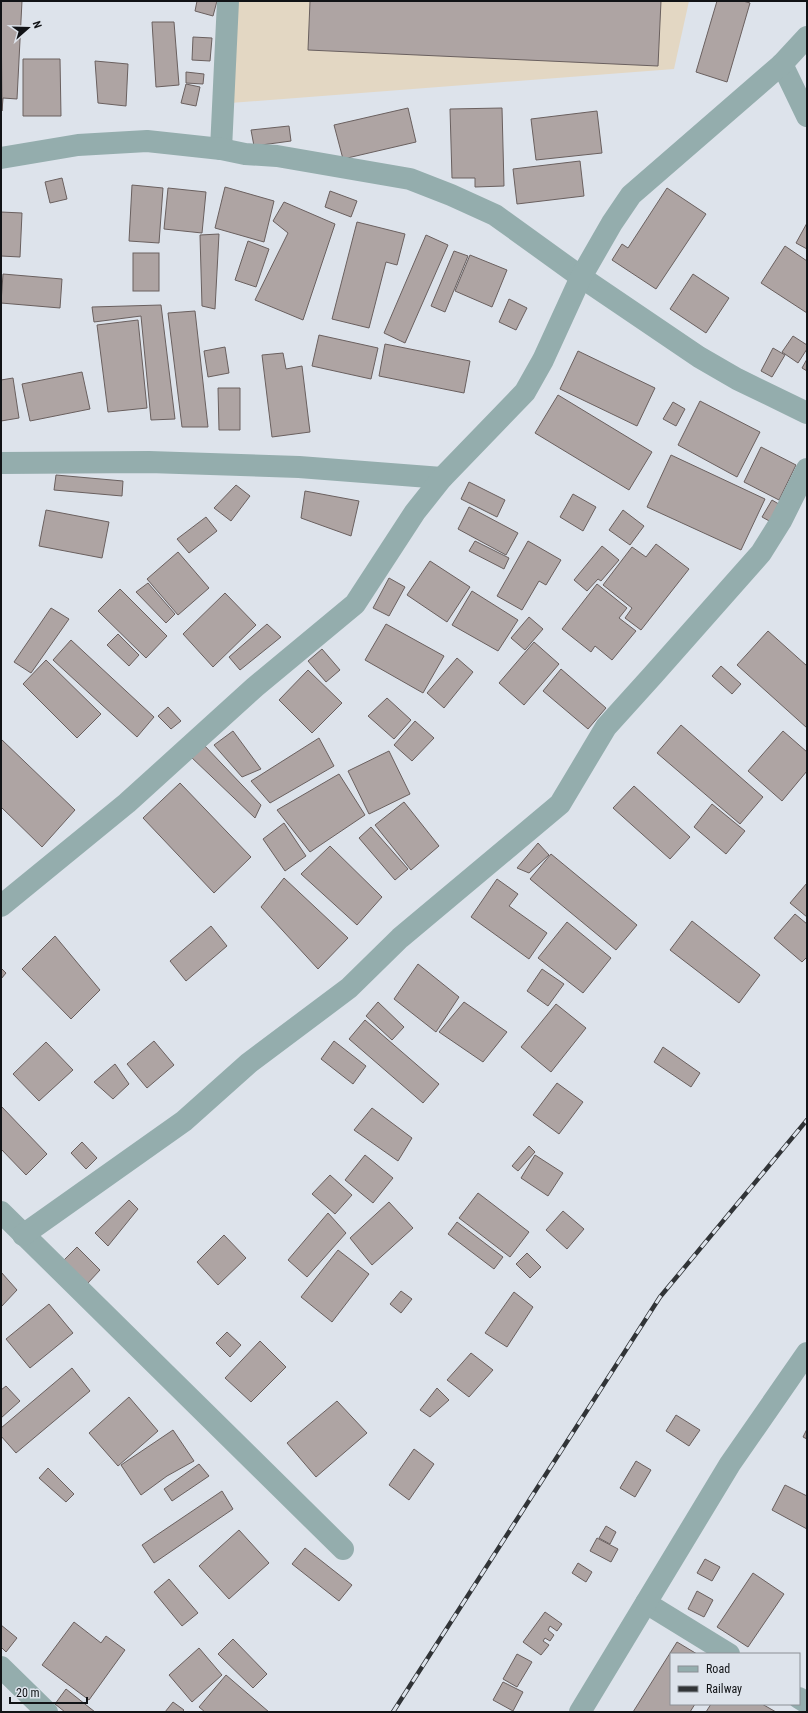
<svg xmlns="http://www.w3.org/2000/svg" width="808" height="1713" font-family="'Roboto Condensed',sans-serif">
<rect width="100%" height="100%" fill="#dde3eb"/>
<polygon fill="#e3d7c3" points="233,1 689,1 674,69 230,103"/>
<g fill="#aea4a3" stroke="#6a605f">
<polygon points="1,1 22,1 17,99 3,98 2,111"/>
<polygon points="197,1 217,1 213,16 195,11"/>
<polygon points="310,1 661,1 658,66 308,50"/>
<polygon points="717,1 743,1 750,3 727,82 696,72"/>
<polygon points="152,22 174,22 179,85 156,87"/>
<polygon points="193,37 212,38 210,61 192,60"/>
<polygon points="23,59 60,59 61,116 23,116"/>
<polygon points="95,61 128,64 126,106 98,103"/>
<polygon points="186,72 204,74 203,84 186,83"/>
<polygon points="186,84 200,87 196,106 181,103"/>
<polygon points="408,108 416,142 343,159 334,125"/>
<polygon points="502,108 504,186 475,187 475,178 452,178 450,109"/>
<polygon points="597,111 602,153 536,160 531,119"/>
<polygon points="289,126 291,141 254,146 251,130"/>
<polygon points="580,161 584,196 517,204 513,169"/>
<polygon points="62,178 67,199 50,203 45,182"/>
<polygon points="132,185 163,188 159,243 129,241"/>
<polygon points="225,187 274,201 264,242 215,228"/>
<polygon points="168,188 206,192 202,233 164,229"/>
<polygon points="667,188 706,214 656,289 612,260 622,244 628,248"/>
<polygon points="330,191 357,201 351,217 325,207"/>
<polygon points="284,202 335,224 303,320 255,300 288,233 273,221"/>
<polygon points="1,212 22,213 20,257 1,256"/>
<polygon points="357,222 405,234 397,265 386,262 369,328 332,319"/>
<polygon points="807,223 807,249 796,243"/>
<polygon points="219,234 215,309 202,306 200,235"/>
<polygon points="426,235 448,245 405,343 384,333"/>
<polygon points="248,241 269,249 256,287 235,280"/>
<polygon points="785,246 807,261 807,313 761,283"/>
<polygon points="454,251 468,256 445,312 431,306"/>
<rect x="133" y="253" width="26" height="38"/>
<polygon points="470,255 507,270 492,307 455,291"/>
<polygon points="3,274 62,279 60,308 1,303"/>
<polygon points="693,274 729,298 706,333 670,309"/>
<polygon points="509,299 527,308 516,330 499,322"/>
<polygon points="161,305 175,419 151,420 141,316 94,322 92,307"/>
<polygon points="195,311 208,427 182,427 168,313"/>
<polygon points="138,320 147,408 108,412 97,325"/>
<polygon points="319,335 378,348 371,379 312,366"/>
<polygon points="793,336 807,345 807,349 798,363 782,352"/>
<polygon points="385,344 470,361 464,393 379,376"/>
<polygon points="225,347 229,373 208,377 204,351"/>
<polygon points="773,348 785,355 772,377 761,371"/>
<polygon points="578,351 655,388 637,426 560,389"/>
<polygon points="283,353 286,369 302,366 310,432 272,437 262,355"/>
<polygon points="807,359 807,371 802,368"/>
<polygon points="82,372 90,409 30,421 22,384"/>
<polygon points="13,378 19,418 1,421 1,380"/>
<polygon points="218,388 240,388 240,430 219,430"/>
<polygon points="558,395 652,452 629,490 535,433"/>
<polygon points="700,401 760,432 737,477 678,445"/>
<polygon points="673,402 685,409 676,426 663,419"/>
<polygon points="761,447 796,465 779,500 744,482"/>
<polygon points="671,455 765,499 741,550 647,507"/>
<polygon points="56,475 123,481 122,496 54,490"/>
<polygon points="469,482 505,500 497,517 461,499"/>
<polygon points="236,485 250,496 231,521 214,508"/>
<polygon points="305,491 359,501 351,536 301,518"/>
<polygon points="573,494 596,507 583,531 560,517"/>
<polygon points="772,500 782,506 773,523 762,517"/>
<polygon points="469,507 518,533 506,555 458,529"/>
<polygon points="46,510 109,522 102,558 39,546"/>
<polygon points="623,510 644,526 630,545 609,530"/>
<polygon points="206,517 217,531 189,553 177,539"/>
<polygon points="475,541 509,558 504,569 469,551"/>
<polygon points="528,541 561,560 546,585 539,581 522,610 497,596"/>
<polygon points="656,544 689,569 641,630 625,618 632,608 603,585 632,547 646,557"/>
<polygon points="602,546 619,560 601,581 598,579 587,591 574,580"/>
<polygon points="178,552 209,588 178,615 147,579"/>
<polygon points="430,561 470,587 447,622 407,595"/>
<polygon points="389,578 405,587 389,616 373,608"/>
<polygon points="148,583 175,614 166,623 136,592"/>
<polygon points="597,584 627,608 619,618 636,631 612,660 595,646 591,652 562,629"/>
<polygon points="120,589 167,636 146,658 98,611"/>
<polygon points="472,591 518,620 498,651 452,625"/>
<polygon points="225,593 256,625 213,667 183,634"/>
<polygon points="51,608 69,619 31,673 14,662"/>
<polygon points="529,617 543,629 525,650 511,638"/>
<polygon points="267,624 281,637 240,670 229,657"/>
<polygon points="386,624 444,656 423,693 365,660"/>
<polygon points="768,631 807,666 807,728 737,665"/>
<polygon points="118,634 139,655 129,666 107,645"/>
<polygon points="71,640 154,717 137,737 53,660"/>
<polygon points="534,642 559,664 524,705 499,683"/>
<polygon points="322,649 340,670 326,682 308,661"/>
<polygon points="457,658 473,672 444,708 427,693"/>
<polygon points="46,660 101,714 77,738 23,684"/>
<polygon points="721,666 741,684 732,694 712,676"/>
<polygon points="561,669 606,708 588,729 543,691"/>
<polygon points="308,670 342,703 312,733 279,700"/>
<polygon points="387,698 411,720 394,739 368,716"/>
<polygon points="168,707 181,721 171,729 158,716"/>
<polygon points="415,721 434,738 412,761 394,745"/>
<polygon points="681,725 763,797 740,824 657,753"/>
<polygon points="233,731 261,769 242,777 214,745"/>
<polygon points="783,731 807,752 807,771 782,801 748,771"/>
<polygon points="319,738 334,766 270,803 251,781"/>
<polygon points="1,739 75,810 42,847 1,807"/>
<polygon points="203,744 261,805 255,818 190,756"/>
<polygon points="389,751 410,794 369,814 348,771"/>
<polygon points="339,774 365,815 310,852 277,810"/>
<polygon points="180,783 251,857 214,893 143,818"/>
<polygon points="634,786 690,837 670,859 613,808"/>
<polygon points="404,802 439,846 411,870 375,825"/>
<polygon points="712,804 745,831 726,854 694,827"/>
<polygon points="284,823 306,856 285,871 263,839"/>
<polygon points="371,827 408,869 395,880 359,838"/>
<polygon points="538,843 549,855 529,873 517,868"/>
<polygon points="330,846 382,897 357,925 301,874"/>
<polygon points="551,854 637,925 616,950 530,879"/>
<polygon points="284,878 348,938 318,969 261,907"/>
<polygon points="497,879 518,894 509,906 547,933 529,959 471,917"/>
<polygon points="807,883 807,917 790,903"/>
<polygon points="795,914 807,924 807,957 802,962 774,938"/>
<polygon points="692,921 760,975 739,1003 670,950"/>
<polygon points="567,922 611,958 583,993 538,958"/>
<polygon points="211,926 227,946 186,981 170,961"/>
<polygon points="55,936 100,990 71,1019 22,969"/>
<polygon points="418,964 459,997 436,1032 394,999"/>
<polygon points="1,968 6,973 1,979"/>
<polygon points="542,969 564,984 548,1006 527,991"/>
<polygon points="378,1002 404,1027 392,1040 366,1016"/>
<polygon points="464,1002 507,1032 483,1062 439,1032"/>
<polygon points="556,1004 586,1028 551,1072 521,1047"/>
<polygon points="365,1020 439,1084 423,1103 349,1039"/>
<polygon points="154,1041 174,1065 147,1088 127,1064"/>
<polygon points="334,1041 366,1066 353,1084 321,1059"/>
<polygon points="46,1042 73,1070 39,1101 13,1074"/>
<polygon points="663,1047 700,1073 691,1087 654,1062"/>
<polygon points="115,1064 129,1084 113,1099 94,1082"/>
<polygon points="557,1083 583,1102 559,1134 533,1115"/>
<polygon points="1,1106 47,1154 26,1175 1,1149"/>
<polygon points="372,1108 412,1138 398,1161 354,1130"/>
<polygon points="82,1142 97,1158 86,1169 71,1153"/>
<polygon points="529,1146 535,1152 518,1171 512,1166"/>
<polygon points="365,1155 393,1178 373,1203 345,1180"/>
<polygon points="535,1155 563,1173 548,1196 521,1178"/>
<polygon points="330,1175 352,1195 335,1214 312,1194"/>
<polygon points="478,1193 529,1232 510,1257 459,1218"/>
<polygon points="129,1200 138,1209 108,1246 95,1233"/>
<polygon points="389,1202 413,1228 372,1265 350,1238"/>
<polygon points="563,1211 584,1229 567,1249 546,1230"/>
<polygon points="328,1213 346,1233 307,1277 288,1260"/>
<polygon points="457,1222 503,1257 494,1269 448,1234"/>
<polygon points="224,1235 246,1258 218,1285 197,1262"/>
<polygon points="77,1247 100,1270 87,1284 63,1261"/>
<polygon points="338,1250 369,1274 332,1322 301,1297"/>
<polygon points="527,1253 541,1267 530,1278 516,1264"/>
<polygon points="1,1272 17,1290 1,1307"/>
<polygon points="401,1291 412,1299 401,1313 390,1304"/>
<polygon points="514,1292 533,1307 507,1347 485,1333"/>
<polygon points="49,1304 73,1333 30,1368 6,1339"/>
<polygon points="227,1332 241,1345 230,1357 216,1343"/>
<polygon points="260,1341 286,1367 251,1402 225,1378"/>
<polygon points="471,1353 493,1370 469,1397 447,1380"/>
<polygon points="72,1368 90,1391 16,1453 1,1436 1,1428"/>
<polygon points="6,1386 20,1401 1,1418 1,1390"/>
<polygon points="437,1388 449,1400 430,1417 420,1410"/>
<polygon points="129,1397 158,1431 118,1466 89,1433"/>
<polygon points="337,1401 367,1433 316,1477 287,1443"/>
<polygon points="676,1415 700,1430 689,1446 666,1431"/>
<polygon points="807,1429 807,1439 803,1437"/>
<polygon points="173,1430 194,1461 167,1476 141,1495 121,1465"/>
<polygon points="414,1449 434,1464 409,1500 389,1485"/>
<polygon points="636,1461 651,1470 635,1497 620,1488"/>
<polygon points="199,1464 209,1476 172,1501 164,1489"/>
<polygon points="48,1468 74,1494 66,1502 39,1478"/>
<polygon points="785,1485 807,1496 807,1529 772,1510"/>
<polygon points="222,1491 233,1509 154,1563 142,1545"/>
<polygon points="606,1526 616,1532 610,1544 599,1538"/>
<polygon points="239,1530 269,1563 229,1599 199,1566"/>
<polygon points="597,1538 618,1549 611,1562 590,1551"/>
<polygon points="305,1548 352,1585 339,1601 292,1564"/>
<polygon points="705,1559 720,1567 712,1581 697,1573"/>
<polygon points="578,1563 592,1572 586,1582 572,1573"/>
<polygon points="753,1573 784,1594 748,1647 717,1627"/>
<polygon points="169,1579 198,1613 182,1626 154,1592"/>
<polygon points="697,1591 713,1600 704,1617 688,1609"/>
<polygon points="545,1612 562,1624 557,1631 550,1626 548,1630 554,1635 550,1641 545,1638 543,1641 549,1645 541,1655 523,1642"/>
<polygon points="74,1622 101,1643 106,1636 125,1650 89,1700 42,1665"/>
<polygon points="1,1625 17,1638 6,1652 1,1647"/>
<polygon points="233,1639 267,1674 253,1688 218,1654"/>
<polygon points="677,1642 697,1654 671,1654 671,1704 695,1704 690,1712 633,1712"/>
<polygon points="199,1648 222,1675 192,1702 169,1675"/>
<polygon points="517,1654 532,1662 517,1687 503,1679"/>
<polygon points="226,1675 269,1712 205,1712 199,1707"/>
<polygon points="503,1682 523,1692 513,1711 493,1700"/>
<polygon points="66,1689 95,1712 65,1712 55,1704"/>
<polygon points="173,1702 184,1710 182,1712 165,1712"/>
<polygon points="711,1704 762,1704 776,1712 706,1712"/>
</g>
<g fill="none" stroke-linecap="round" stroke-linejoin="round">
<g stroke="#94adad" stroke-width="22">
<polyline points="782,64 807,116"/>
<polyline points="221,149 228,1"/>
<polyline points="1,158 78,145 147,141 221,149 245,154 277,156 410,179 451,195 495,215 581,277 699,357 737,379 807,413"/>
<polyline points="1,463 149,462 299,467 442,478"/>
<polyline points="1,906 127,803 255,687 355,604 415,512 442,478 525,392 543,360 581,277 612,223 631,195 782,64 807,37"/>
<polyline points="1,1212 343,1549"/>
<polyline points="23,1235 184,1121 249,1063 349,988 400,938 560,804 606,727 653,675 761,553 781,521 807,469"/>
<polyline points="646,1603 729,1654"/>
<polyline points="1,1667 47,1712"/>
<polyline points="799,1698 807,1703"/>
<polyline points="580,1712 730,1464 807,1353"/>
</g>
<defs>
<polyline id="rail" points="393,1712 660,1297 807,1120"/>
</defs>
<use href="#rail" stroke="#313437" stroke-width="4.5"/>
<use href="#rail" stroke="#dde3eb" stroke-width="3" stroke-dasharray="9" stroke-linecap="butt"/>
</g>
<rect width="808" height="1713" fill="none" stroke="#111316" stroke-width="4"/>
<rect x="670" y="1653" width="130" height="52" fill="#dde3eb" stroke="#8b9096"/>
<rect x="678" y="1666" width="20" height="6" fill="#94adad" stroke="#8b9096"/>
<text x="706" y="1673" font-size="12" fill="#111316">Road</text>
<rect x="678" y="1686" width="20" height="6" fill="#313437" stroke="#8b9096"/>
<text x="706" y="1693" font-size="12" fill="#111316">Railway</text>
<g transform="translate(28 28) rotate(70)" stroke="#dde3eb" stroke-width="3" paint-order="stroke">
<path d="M0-3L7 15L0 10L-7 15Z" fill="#111316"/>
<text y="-6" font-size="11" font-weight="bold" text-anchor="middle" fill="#111316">N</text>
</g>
<path d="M10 1697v6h77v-6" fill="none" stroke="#111316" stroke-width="2"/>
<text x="16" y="1697" font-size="12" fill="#111316" stroke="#dde3eb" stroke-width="3" paint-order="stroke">20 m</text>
</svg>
